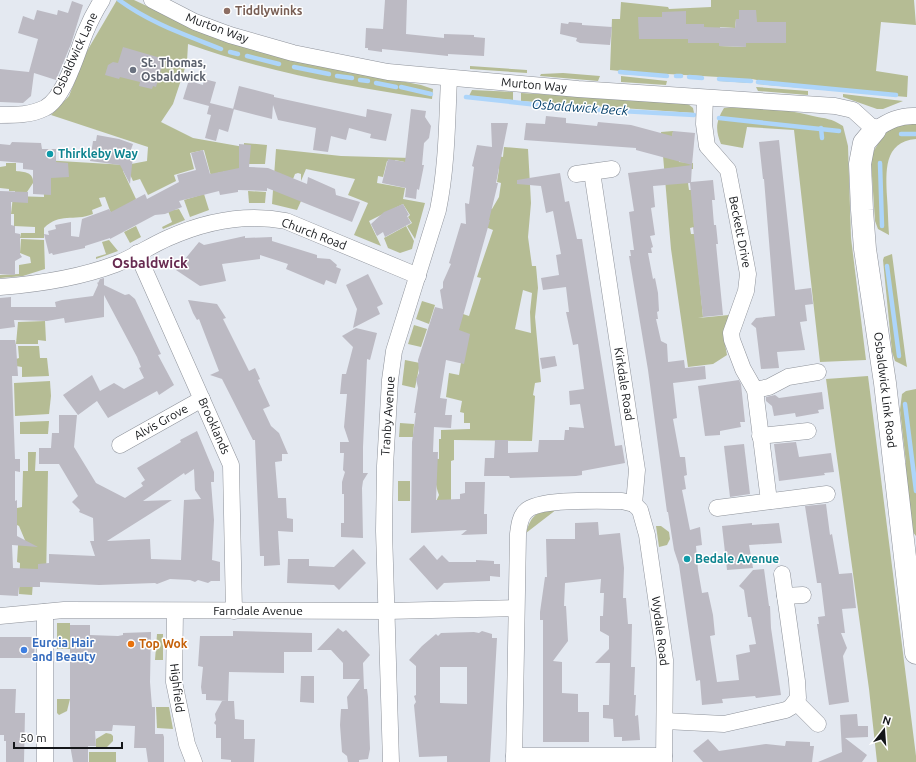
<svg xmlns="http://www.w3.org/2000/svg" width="916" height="762" font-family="Ubuntu,sans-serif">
<rect width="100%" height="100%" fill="#e4e9f1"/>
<g fill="#b5bc94" fill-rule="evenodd">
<path d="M117,0H134L166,15L324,66L421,85L433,89L432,99C349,87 266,72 188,44L187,62L173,104L161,122L193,138L244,147V143L267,145L265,164H246L247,173C234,172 222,169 211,176L204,150L190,153L194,169L174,175L176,181L148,195L140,179L133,181L128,170L123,171L136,199L112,216L105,197L99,198L102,206L92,210L93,214C73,222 60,212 44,228V238H20L21,233H35V227L14,226V214H11L13,196L44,197L43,160L126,165L147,161L148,147L51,115L69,96L87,51Z"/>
<path d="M711,0H914L916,25L881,22L876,71L908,76L907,97L757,84V80L752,79L751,83L719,81V77L668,74V77L620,74V71L610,70L612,19H620L621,2L668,7L669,9L711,7ZM736,19H739L746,47L719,46L720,27L735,28Z"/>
<polygon points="470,66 527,70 527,73 470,69"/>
<polygon points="563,73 600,76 598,81 540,76 541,74"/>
<polygon points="621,76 667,81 666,85 621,82"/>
<polygon points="756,87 808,91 808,95 758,91"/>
<polygon points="472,90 513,92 513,100 469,96"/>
<polygon points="521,93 613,98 688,104 693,108 694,113 521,101"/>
<polygon points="843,94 903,101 883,109 877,109 843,97"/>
<path d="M745,106C768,108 790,110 813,116C826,119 831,118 843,126L848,146L851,238L866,360L820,362L794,130L747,127L743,148L721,144C715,130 716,121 724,108Z"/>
<path d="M916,123V139C883,142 886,172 887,197C888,210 888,222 889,235L878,229L875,221L871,161L873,152L883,136L890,129L897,124Z"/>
<polygon points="673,131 670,157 679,158 679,162 693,163 693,169 669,170 688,183 689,190 693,190 694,227 690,228 691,234 695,234 703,317 698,318 729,315 723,333 727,355 713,364 688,367 671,249 661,132"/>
<path d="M504,147L528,149L531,203L528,237L532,266H536L538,288L535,317L541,382L535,383L533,395L535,396L532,441L454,440V460L451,461V506H434L439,495C435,485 434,471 432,458L439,459V439H441V430L470,429V423H464V413L460,412L462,401L446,397L449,373L459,375L461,363L455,338L463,314L469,316L481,278L477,277L493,230L483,226L487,208L492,209L499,197L501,183L497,182L499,169L498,156L503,157ZM523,290L532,293L530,312L531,333L515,329Z"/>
<polygon points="276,149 341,156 411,158 410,163 395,160 394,162 387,161 383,177 378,176 377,183 405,188 403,199 425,203 415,239 407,226 412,223 408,217 410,215 403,204 369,221 381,246 354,235 368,203 348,195 355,179 306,169 301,181 301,174 298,173 295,174 293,179 301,201 297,210 272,204"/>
<path d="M6,163H16V171C24,172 34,172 33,183L27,192L15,194V191H9V189L0,188V167L6,166Z"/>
<polygon points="248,191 266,192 265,203 249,203"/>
<polygon points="204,194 209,210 190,217 184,200"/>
<polygon points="179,209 185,220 163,229 162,227 172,222 168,211"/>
<polygon points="136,226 141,237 130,243 124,232"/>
<polygon points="406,226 414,241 412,249 400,253 388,248 384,238"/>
<polygon points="21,239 44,240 45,269 23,276 0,278 0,275 19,274 19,265 31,263 30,257 20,253"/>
<polygon points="109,240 118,251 96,259 96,257 106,254 102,242"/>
<polygon points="892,254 906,361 907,367 895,361 892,352 883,260 884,257"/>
<polygon points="422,301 435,305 429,324 416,319"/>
<polygon points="45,321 46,341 38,340 38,344 16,344 18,322"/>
<polygon points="414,325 427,329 421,347 408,344"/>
<polygon points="18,346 39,346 40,358 47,358 49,376 22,377 22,367 16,366 16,359 19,358"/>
<polygon points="405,360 420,363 415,388 402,385"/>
<polygon points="868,376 916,756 916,762 877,762 869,689 826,379"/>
<polygon points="50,381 51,396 49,414 15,416 14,383"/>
<polygon points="916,389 916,536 911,530 903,464 906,463 900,410 902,394 906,391"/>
<polygon points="49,421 48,434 20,434 20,422"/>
<polygon points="400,423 414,424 413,437 399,437"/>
<polygon points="28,452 36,452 35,471 48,471 46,582 33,582 32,595 19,594 20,563 17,562 18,545 27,545 19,526 17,525 17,508 22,507 23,471 28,471"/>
<rect x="398" y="481" width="12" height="20"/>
<path d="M561,506L526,533C532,511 541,511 561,506Z"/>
<polygon points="656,526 661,526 669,532 670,539 667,545 659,547"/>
<rect x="57" y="623" width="13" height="26"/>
<polygon points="157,634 163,634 163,660 155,660"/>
<polygon points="57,699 70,699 67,711 59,715 57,713"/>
<polygon points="156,707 169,707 173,729 157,728"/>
<polygon points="106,733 111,734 113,736 113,741 107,747 96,748 96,739"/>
<rect x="89" y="752" width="27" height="10"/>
</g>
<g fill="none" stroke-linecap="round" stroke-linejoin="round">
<g stroke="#add5fa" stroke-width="4.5">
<path d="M119,0C150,23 186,35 221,49"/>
<polyline points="230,52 238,54"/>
<polyline points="247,56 279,64"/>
<polyline points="294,67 329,74"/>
<polyline points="620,72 667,76"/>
<polyline points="337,76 352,78"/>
<polyline points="676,76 681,76"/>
<polyline points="689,77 702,78"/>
<polyline points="719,79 751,81"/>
<polyline points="360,80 368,81"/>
<polyline points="758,82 896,95"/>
<polyline points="376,83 396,87"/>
<polyline points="401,87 431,94"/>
<polyline points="466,97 566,108 694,115"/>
<polyline points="719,118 839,131"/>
<polyline points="821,128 822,138"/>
<polyline points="901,134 916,134"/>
<polyline points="880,163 882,226"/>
<polyline points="887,266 899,356"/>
<polyline points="905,404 916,491"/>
</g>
</g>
<g fill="#bcbac3" fill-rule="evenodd">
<polygon points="385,0 407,0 406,34 444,38 444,34 474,35 474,37 485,38 484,56 448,54 448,56 382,49 382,52 368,50 368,48 365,48 366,28 383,29"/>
<polygon points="72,1 83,5 71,44 56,80 34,73 31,96 23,103 0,102 0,69 29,72 38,39 18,33 23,16 34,20 37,10 57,15 58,10 68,13"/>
<polygon points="739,10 756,10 757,22 786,22 786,43 746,43 746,47 719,46 719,43 688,43 688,39 639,39 638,17 662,17 662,12 686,11 686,24 704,24 704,27 735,28 736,19 739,19"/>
<polygon points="569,22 582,23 582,25 612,27 610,45 580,43 576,41 577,38 560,34 561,23 568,24"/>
<polygon points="123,47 164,59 156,87 153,86 152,89 139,86 140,82 120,77 119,79 105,75 108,65 113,62 118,63"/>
<polygon points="204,79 216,82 210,103 234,109 228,132 219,129 216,141 205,138 211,115 207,114 209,106 183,99 188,83 193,82 203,85"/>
<polygon points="239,86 274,95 274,97 366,117 367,109 392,114 386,141 370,138 371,134 349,128 346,140 331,136 328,152 313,150 316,128 278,120 273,105 272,119 233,109"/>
<polygon points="411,109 426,111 425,117 431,126 429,138 424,143 422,165 424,165 419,190 417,189 416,199 405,197 406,188 382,183 388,159 405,162"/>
<polygon points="546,116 566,118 566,123 597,126 598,122 631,125 672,136 673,131 695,133 692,165 636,150 636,148 524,140 526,123 545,124"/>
<polygon points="491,123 508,123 496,183 498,183 489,220 490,220 459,330 470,334 464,364 446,360 440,398 447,399 445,415 452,415 451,428 434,427 433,452 438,452 436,500 460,499 460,494 465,493 465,482 485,482 484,514 487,514 487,534 461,535 467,530 411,533 412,442 416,413 414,413 418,388 416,379 419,373 418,360 435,307 443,309 440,290 443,288 443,282 451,264 449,263 461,223 466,224 465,203 469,204 474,167 472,166 477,145 492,147"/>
<polygon points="97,135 119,139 133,144 128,158 133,156 130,184 120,165 90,161 93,141 96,141"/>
<polygon points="779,140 795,290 811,288 813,304 805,305 807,321 800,322 805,350 777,352 779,368 761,369 756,328 751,324 756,318 775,316 764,179 763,179 759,142"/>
<polygon points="12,142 41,143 42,149 56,149 56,162 68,163 69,177 51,178 51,195 33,194 33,170 23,169 23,163 0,161 0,144 10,145"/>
<polygon points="239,144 251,145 249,167 268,168 307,184 308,177 335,189 336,195 360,202 352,222 267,188 267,191 238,190 238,192 220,195 219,191 179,201 182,207 165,214 155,215 110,239 110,238 85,246 85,248 53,255 52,253 49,254 44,234 49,235 48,231 56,229 55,225 71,222 71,236 79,237 82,219 109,209 111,212 145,194 147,199 179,182 177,175 196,170 191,153 203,150 210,174 239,168"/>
<polygon points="692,165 691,182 713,180 715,200 712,200 714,225 716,225 718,244 716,244 723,315 703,317 693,227 694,227 690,183 653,186 655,207 651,208 655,235 650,236 653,247 651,248 652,253 648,253 653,279 655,278 658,293 659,311 657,312 658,319 656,319 661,341 667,344 668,362 684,360 685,368 705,366 706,379 673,383 677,418 673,419 680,457 685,457 687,475 684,476 686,489 682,490 690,530 700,527 702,545 696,546 698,570 702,593 708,592 713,615 715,635 710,636 717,682 739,680 736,655 750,652 749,645 756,644 751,617 748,617 744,590 739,586 753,570 764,569 769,606 770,606 771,628 781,695 756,698 755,696 722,699 723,703 702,705 700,680 696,681 679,565 674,550 668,512 667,512 648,370 629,256 631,256 630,250 634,250 629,212 634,211 628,173"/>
<polygon points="560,173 565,202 569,201 577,239 582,239 615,446 622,445 625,463 582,471 582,475 576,476 510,478 509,476 484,476 485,458 494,458 495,440 508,440 508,453 538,452 539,440 564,440 565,430 569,430 569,427 584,428 580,404 570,405 569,391 584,389 578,344 573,345 566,312 569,312 566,287 543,290 541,278 559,275 556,255 561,254 553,211 546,213 541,186 517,184 517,180"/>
<polygon points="0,191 28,192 28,203 11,202 11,225 15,226 15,233 20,234 20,254 22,257 15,261 15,275 0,274"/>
<polygon points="403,204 409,215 407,216 411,223 385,237 383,232 377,236 371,224 384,212"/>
<polygon points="245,236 245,238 272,237 272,241 317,255 317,258 330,259 337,265 336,267 341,269 336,284 326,280 324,285 286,269 288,264 260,255 260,259 222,264 226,281 200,286 176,270 199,242 204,245"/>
<polygon points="368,274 383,304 377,307 380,314 353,328 357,309 346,285"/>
<polygon points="104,278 104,285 125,295 129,294 135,299 161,354 158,355 174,385 159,395 157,391 108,418 97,401 78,415 63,395 92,375 100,391 114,383 124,389 144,378 139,368 141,367 137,357 104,295 104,317 65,323 64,318 47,321 14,320 15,327 0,329 0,298 11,297 11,307 56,307 55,302 62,300 93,296 98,285 97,282 98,283 100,279"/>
<polygon points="188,300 217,304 226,318 223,319 249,371 255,368 260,379 258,380 270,406 263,409 271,426 279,433 288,454 282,454 282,461 275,462 278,498 286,498 287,518 293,519 293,532 278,531 280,565 264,566 264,556 260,556 255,440 253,440 222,379 210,375 219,371 199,319 197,320 193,313"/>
<polygon points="356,328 377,333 370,360 367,359 363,447 363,473 368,473 363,481 362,488 363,538 341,537 341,523 344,523 344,494 342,494 342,482 345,472 343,470 344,453 340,453 340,442 349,442 344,427 347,394 340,394 342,374 346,374 353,347 342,336"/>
<path d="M0,340H15L16,345L18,376H12L15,459H20V472L15,471V501L17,500V536L38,547L12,545L13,568L38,569V564L49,563V554L95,556L90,541H94L93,518L79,512L80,510L72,502L78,496L59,464H39V448H51L52,433H59V415H77L74,447L96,483L125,498L143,486L141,483L145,480L137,468L181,442L180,440L197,431L214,472V482H211L214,520L212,560L220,562V581H211L208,583L198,580L195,582L190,580L170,579L157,584L155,583L99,585L40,582V587H19L18,596L0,595ZM194,469L195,490L201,499L184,500L181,560L151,559L150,539L107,541L172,500L143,501L184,473L185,475Z"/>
<polygon points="555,356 557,366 542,369 540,358"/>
<polygon points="739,380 741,384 745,422 740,422 741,427 720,431 720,435 705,436 698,386"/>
<polygon points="822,392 824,409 818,410 819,413 796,417 795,413 774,416 772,406 766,401 766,397 775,395 779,398"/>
<polygon points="796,442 799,457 831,453 834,472 824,473 825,475 779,481 774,444"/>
<polygon points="744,444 750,494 730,497 724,446"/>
<polygon points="826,504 830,535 832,534 839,574 852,573 856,608 842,609 845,633 841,633 847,648 843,656 849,702 829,705 817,624 819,624 818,617 825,616 821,583 817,583 805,506"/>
<polygon points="598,522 599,535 620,533 624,568 623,598 626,598 628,624 632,624 631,667 635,667 634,695 636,695 635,716 638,715 640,740 622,741 622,737 614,737 613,719 603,718 603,705 609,705 610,663 595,663 609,649 609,636 600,631 600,616 603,616 604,593 600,593 601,579 565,583 564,606 566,606 568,641 553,661 562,662 562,693 578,694 578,712 589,712 589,742 543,742 543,620 540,620 540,612 545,577 547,577 546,539 575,539 575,523"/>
<polygon points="752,523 752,525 779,523 782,543 749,545 753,568 727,570 722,526"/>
<polygon points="424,545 437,560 442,555 449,562 476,562 476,560 494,561 494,564 500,564 500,577 490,576 490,581 444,583 437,590 409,559"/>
<polygon points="353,549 366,563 339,590 334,585 287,583 288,559 309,559 309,566 334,567"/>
<polygon points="70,625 90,625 90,635 118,636 123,635 123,633 151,632 150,682 152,707 155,707 155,734 163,734 164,737 164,762 148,762 146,748 134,748 135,726 113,725 112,731 95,731 96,746 88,746 88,762 73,762 70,745"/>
<polygon points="338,628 343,632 346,630 370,655 363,663 364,689 367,689 368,697 370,749 368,759 359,760 359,762 348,762 347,756 342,752 340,725 341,709 348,709 347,697 360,679 343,679 343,663 331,650 317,650"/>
<polygon points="233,631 312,633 312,652 284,652 284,673 229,672 228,701 206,700 206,694 202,694 201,687 203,667 198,666 200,636 233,636"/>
<path d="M482,631L492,634V638H497L490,762H447V756L419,757L414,705L416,702L414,696L416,695V666L409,660L422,646L436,634L438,636L441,633L474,632L479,633ZM440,667H467V704L440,703Z"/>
<polygon points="0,637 35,637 34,658 0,658"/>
<polygon points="301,676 314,676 314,703 300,702"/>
<polygon points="0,689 16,689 15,713 25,713 24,762 6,762 6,741 4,741 4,735 0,735"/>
<polygon points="222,701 234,701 235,719 244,720 244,739 255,739 254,762 231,762 231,760 221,759 221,738 216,738 216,725 214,723 216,720 215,714"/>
<polygon points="857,714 858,726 868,726 868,737 845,738 867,755 862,762 818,762 842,752 840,715"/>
<polygon points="708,739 719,751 766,744 785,746 786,741 810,742 810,746 814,746 812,762 703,762 693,751"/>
</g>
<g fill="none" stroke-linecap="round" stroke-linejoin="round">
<defs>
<g id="street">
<path d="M152,0L195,22L230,35L293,53L388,72L578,89L835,106L853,110L875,130C888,121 900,115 916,116"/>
<polyline points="705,98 704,124 707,146 728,170 745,258 748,274 746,291 731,333 732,340 743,369 755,390 769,501"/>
<path d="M0,115C16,115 31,115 45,108C65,97 77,53 85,33C90,21 95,11 102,0"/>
<polyline points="592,172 637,470 634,504"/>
<polyline points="576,174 612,169"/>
<polyline points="137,253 231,465 234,611"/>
<path d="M0,287C39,284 79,278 116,264C134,257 150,246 168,238C206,221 245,213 286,221L418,276"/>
<polyline points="755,390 769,387 788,377 818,372"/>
<polyline points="760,436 808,431"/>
<polyline points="120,445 202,399"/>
<polyline points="634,504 640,510 647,535 665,660 664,762"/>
<polyline points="717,508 827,494"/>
<polyline points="785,596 803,595"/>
<polyline points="45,612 45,762"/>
<polyline points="175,612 174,682 187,744 194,762"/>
<polyline points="0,616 64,610 387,611 516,608"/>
<polyline points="796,702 818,724"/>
<polyline points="665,721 724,724 786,710 791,707 798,698 797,681 782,574"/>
<polyline points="514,756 664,756"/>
<path d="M391,762L384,531L385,466L390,380L394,351L438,210C447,166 447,122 449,78"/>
<path d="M514,762L518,534C519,526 520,516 526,511C539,498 602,501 622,501L634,504"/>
</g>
<polyline id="secondary" points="875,130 864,143 860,164 862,210 865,249 885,383 916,653"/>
</defs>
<use href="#street" stroke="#8e929a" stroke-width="17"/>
<use href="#secondary" stroke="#8e929a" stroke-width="23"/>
<use href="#street" stroke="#fff" stroke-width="16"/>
<use href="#secondary" stroke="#fff" stroke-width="22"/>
</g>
<circle fill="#8d6e63" stroke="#fff" stroke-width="1.5" cx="227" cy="11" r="4"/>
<circle fill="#6b7280" stroke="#fff" stroke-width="1.5" cx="133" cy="70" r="4"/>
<g fill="#0f9aa8" stroke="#fff" stroke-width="1.5">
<circle cx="50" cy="154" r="4"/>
<circle cx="687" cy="559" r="4"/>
</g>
<circle fill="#e8710a" stroke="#fff" stroke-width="1.5" cx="131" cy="644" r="4"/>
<circle fill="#3f7fe0" stroke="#fff" stroke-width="1.5" cx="24" cy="650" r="4"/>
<g text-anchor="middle" stroke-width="3" stroke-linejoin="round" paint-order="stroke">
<g font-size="12" font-weight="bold" fill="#785e54" stroke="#fff" text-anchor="start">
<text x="235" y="15">Tiddlywinks</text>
</g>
<g font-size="12" fill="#141619" stroke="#fff">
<text transform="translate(217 28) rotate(20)" y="4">Murton Way</text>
<text transform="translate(75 54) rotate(-65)" y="4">Osbaldwick Lane</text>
<text transform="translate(534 85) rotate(5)" y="4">Murton Way</text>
<text transform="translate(740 232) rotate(79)" y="4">Beckett Drive</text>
<text transform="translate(314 234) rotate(21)" y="4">Church Road</text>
<text transform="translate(624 384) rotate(81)" y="4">Kirkdale Road</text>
<text transform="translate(885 390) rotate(83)" y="4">Osbaldwick Link Road</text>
<text transform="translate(388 416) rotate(-86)" y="4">Tranby Avenue</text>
<text transform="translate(161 422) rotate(-29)" y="4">Alvis Grove</text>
<text transform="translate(214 426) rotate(66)" y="4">Brooklands</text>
<text x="258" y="615">Farndale Avenue</text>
<text transform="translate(660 631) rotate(83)" y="4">Wydale Road</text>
<text transform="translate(177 688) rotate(83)" y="4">Highfield</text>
</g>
<g font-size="12" font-weight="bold" fill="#5b616d" stroke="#fff" text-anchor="start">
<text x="141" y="67">St. Thomas,<tspan x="141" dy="14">Osbaldwick</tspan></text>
</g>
<g font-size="12" font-weight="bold" fill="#0d838f" stroke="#fff" text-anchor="start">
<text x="58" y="158">Thirkleby Way</text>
<text x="695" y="563">Bedale Avenue</text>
</g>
<g font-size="12" font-weight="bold" fill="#366cbe" stroke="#fff" text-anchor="start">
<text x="32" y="647">Euroia Hair<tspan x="32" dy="14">and Beauty</tspan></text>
</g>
<g font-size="12" font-weight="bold" fill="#c56008" stroke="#fff" text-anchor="start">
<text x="139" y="648">Top Wok</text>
</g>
<g font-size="13" font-style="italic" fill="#06416b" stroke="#fff">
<text transform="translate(580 107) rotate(4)" y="5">Osbaldwick Beck</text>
</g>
<g font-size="14" font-weight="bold" fill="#672a50" stroke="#fff">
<text x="150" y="268">Osbaldwick</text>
</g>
</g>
<g transform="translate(884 730) rotate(17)" stroke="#ffffff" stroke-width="3" paint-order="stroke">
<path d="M0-3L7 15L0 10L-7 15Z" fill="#141619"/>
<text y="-6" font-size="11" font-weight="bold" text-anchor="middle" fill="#141619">N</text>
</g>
<path d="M14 742v6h108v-6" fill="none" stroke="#141619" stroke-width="2"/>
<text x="20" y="742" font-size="12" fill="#141619" stroke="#ffffff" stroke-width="3" paint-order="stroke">50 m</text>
</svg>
